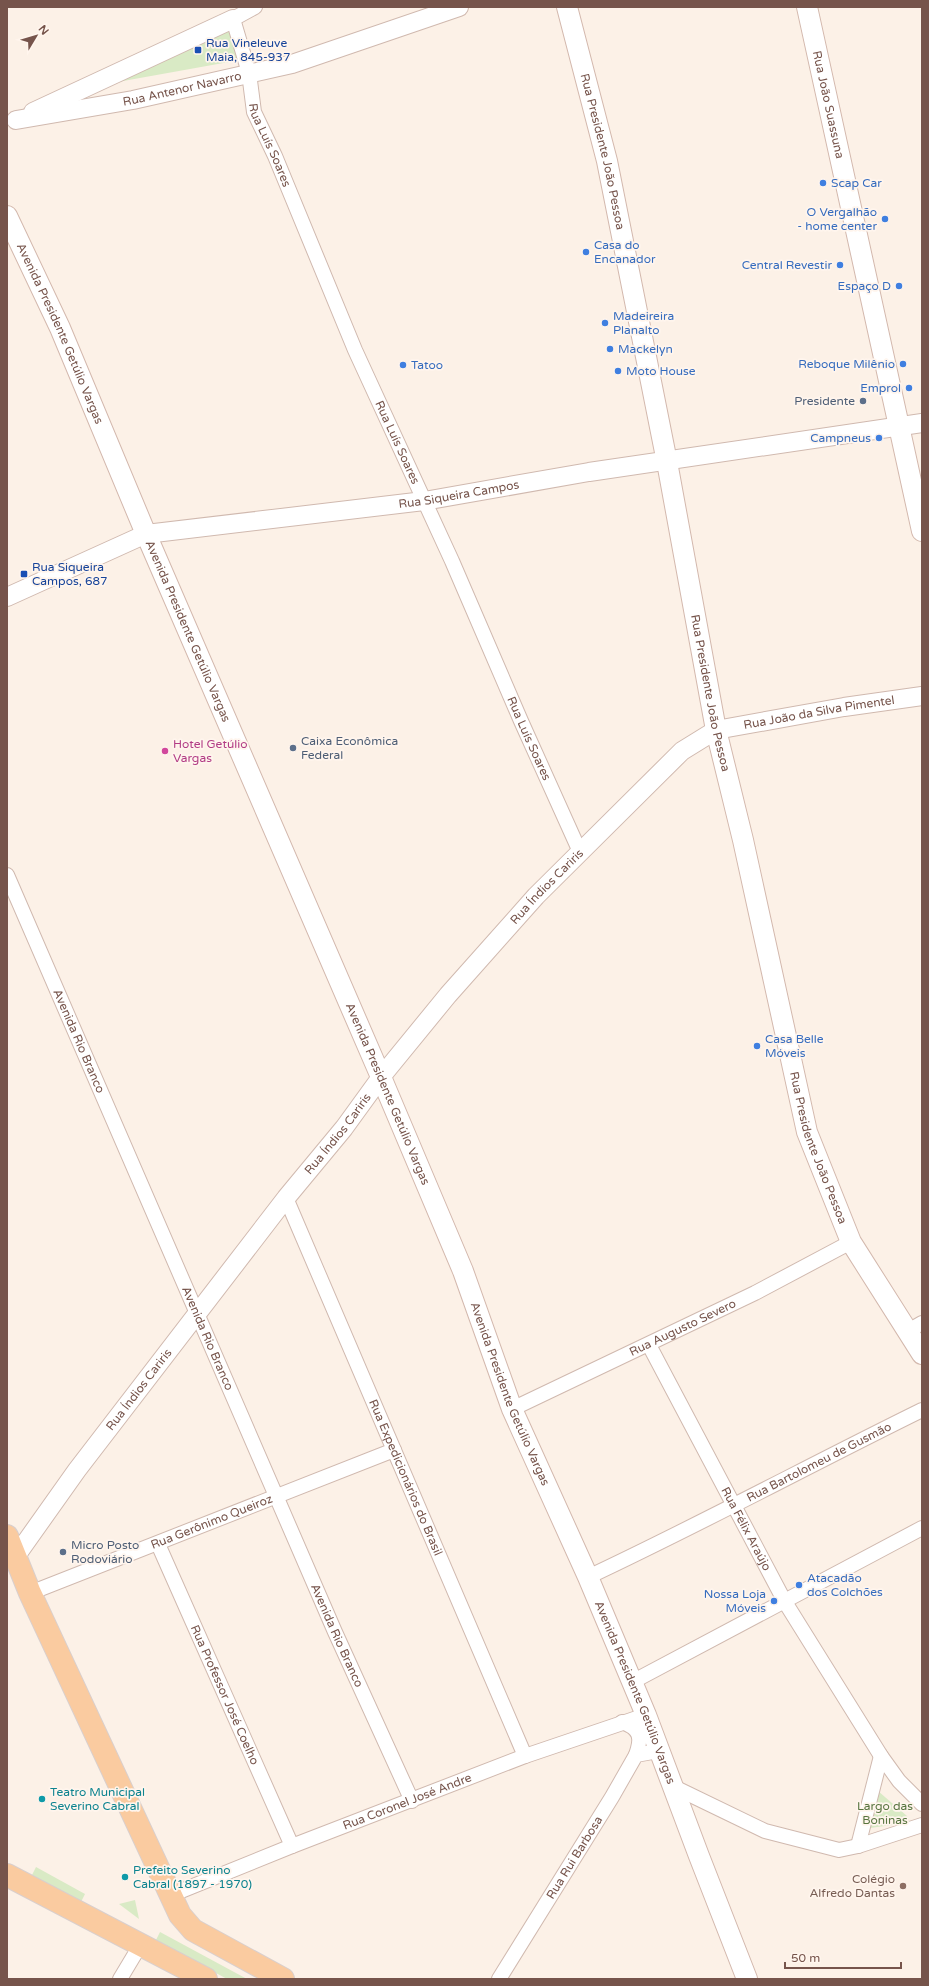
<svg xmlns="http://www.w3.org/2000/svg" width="929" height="1986" font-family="'Varela Round',sans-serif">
<rect width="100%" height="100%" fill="#fcf1e7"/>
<g fill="#d9eac5">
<polygon points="238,15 240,60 62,92"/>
<polygon points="878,1791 907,1816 909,1820 907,1823 870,1828"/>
<polygon points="36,1867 85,1894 81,1902 32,1875"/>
<polygon points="135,1900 139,1919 119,1904"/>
<polygon points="160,1932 247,1979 227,1979 156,1940"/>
</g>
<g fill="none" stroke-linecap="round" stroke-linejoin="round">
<defs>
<g id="minor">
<path id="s1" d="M255,7L233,19L249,73L254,112L275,156L355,350L452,561L521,721L580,852"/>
<path id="s2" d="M7,875L335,1632L412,1801"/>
<path id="s3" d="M286,1198L525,1756"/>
<polyline points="908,1331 922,1323"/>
<path id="s4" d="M649,1345L785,1602L881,1756L899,1781L922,1804"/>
<path id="s5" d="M512,1409L755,1293L851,1242"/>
<path id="s6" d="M158,1544L292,1846"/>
<path id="s7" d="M588,1577C701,1524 810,1465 922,1410"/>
<path id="s8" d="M30,1593L394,1450"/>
<polyline points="632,1682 922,1528"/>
<path d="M622,1722C641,1729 642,1738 636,1755"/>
<polyline points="674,1787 765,1831 839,1850 858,1846 922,1825"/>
<polyline points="858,1846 881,1756"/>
<path id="s9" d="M171,1895L292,1846L525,1756L646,1715"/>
<polyline points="120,1979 141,1944"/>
<path id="s10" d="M499,1979L612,1797L636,1755L658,1751"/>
</g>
<g id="tertiary">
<polyline points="33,112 233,19"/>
<path id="s11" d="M16,120L133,100L292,64L459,7"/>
<path id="s12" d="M7,597L146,534L424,501L589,472L922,423"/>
<path id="s13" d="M16,1556L77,1470L286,1198L344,1128L381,1077L448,995L536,896L682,751L716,730L844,707L922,696"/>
</g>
<g id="secondary">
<path id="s14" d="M567,7L607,161L667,462L716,730L743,840L807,1132L851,1242L922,1354"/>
<path id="s15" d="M807,7L922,531"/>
<path id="s16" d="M7,216L60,328L146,534L381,1077L463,1271L512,1409L588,1577L646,1715L699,1856L747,1979"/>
</g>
<g id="primary">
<polyline points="7,1536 30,1593 180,1915 193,1930 283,1979"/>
<polyline points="7,1875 206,1979"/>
</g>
</defs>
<use href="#minor" stroke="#d0b9af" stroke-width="16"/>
<use href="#tertiary" stroke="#d0b9af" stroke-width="20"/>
<use href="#secondary" stroke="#d3b8ad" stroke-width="22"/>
<use href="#primary" stroke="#d9cfcd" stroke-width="24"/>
<use href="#minor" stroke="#fff" stroke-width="14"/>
<use href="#tertiary" stroke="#fff" stroke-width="18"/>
<use href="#secondary" stroke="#fff" stroke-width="20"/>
<use href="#primary" stroke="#facba0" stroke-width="22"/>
</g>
<g fill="#1a4fb4" stroke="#fff5ed" stroke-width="1.5">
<rect x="194" y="46" width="8" height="8" rx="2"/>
<rect x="20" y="570" width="8" height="8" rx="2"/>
</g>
<g fill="#3f7fe0" stroke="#fff5ed" stroke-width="1.5">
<circle cx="823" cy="183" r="4"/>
<circle cx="885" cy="219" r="4"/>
<circle cx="586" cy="252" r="4"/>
<circle cx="840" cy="265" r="4"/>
<circle cx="899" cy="286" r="4"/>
<circle cx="605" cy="323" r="4"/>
<circle cx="610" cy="349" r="4"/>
<circle cx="903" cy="364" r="4"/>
<circle cx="403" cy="365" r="4"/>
<circle cx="618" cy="371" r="4"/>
<circle cx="909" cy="388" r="4"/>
<circle cx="879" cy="438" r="4"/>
<circle cx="757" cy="1046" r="4"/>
<circle cx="799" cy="1585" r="4"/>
<circle cx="774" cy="1601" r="4"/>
</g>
<g fill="#5c6f8a" stroke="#fff5ed" stroke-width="1.5">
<circle cx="863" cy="401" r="4"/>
<circle cx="293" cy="748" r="4"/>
<circle cx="63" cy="1552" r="4"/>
</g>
<circle fill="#d1479c" stroke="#fff5ed" stroke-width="1.5" cx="165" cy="751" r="4"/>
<g fill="#0f9aa8" stroke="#fff5ed" stroke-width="1.5">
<circle cx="42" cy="1799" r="4"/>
<circle cx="125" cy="1877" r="4"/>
</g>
<circle fill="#8d6e63" stroke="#fff5ed" stroke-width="1.5" cx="903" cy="1886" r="4"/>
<g text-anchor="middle" stroke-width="3.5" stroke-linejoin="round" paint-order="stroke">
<g font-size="12" fill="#164399" stroke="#fff5ed" text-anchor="start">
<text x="206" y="47">Rua Vineleuve<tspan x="206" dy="14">Maia, 845-937</tspan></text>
<text x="32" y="571">Rua Siqueira<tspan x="32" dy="14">Campos, 687</tspan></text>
</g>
<g font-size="12" fill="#76544b" stroke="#fff5ed">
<text dy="4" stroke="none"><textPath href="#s11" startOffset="169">Rua Antenor Navarro</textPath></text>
<text dy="4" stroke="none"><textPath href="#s15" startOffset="100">Rua João Suassuna</textPath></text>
<text dy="4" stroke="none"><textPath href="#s1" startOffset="157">Rua Luís Soares</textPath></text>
<text dy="4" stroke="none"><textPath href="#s14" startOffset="149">Rua Presidente João Pessoa</textPath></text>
<text dy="4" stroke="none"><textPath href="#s16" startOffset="129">Avenida Presidente Getúlio Vargas</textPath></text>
<text dy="4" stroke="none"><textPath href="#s1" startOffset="481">Rua Luís Soares</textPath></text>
<text dy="4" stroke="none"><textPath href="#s12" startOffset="468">Rua Siqueira Campos</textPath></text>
<text dy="4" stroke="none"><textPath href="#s16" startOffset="453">Avenida Presidente Getúlio Vargas</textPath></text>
<text dy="4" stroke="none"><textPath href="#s14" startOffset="701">Rua Presidente João Pessoa</textPath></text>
<text dy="4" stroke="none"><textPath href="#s13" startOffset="1191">Rua João da Silva Pimentel</textPath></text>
<text dy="4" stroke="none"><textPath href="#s1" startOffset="805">Rua Luís Soares</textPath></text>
<text dy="4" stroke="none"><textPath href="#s13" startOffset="855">Rua Índios Cariris</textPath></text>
<text dy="4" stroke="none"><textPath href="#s2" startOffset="181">Avenida Rio Branco</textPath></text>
<text dy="4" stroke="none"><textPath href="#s16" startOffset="957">Avenida Presidente Getúlio Vargas</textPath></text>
<text dy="4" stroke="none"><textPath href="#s13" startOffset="531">Rua Índios Cariris</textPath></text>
<text dy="4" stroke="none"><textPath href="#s14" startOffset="1169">Rua Presidente João Pessoa</textPath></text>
<text dy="4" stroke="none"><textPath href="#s5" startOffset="189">Rua Augusto Severo</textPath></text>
<text dy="4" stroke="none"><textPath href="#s2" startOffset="505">Avenida Rio Branco</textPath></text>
<text dy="4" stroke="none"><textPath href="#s13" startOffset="207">Rua Índios Cariris</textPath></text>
<text dy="4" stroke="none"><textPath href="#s16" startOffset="1281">Avenida Presidente Getúlio Vargas</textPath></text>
<text dy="4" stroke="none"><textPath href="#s7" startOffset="258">Rua Bartolomeu de Gusmão</textPath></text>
<text dy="4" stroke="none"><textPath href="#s3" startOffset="304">Rua Expedicionários do Brasil</textPath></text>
<text dy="4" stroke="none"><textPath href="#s8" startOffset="195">Rua Gerônimo Queiroz</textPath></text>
<text dy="4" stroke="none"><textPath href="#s4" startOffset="208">Rua Félix Araújo</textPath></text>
<text dy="4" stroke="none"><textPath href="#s2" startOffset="829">Avenida Rio Branco</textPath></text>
<text dy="4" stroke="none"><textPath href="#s16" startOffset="1605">Avenida Presidente Getúlio Vargas</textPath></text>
<text dy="4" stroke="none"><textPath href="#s6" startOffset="165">Rua Professor José Coelho</textPath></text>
<text dy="4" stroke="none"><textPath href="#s9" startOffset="254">Rua Coronel José Andre</textPath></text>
<text dy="4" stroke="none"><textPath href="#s10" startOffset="143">Rua Rui Barbosa</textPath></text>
</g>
<g font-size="12" fill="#366cbe" stroke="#fff5ed" text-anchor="start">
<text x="831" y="187">Scap Car</text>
<text x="877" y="216" text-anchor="end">O Vergalhão<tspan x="877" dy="14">- home center</tspan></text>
<text x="594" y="249">Casa do<tspan x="594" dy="14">Encanador</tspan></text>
<text x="832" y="269" text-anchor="end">Central Revestir</text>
<text x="891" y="290" text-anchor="end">Espaço D</text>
<text x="613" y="320">Madeireira<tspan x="613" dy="14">Planalto</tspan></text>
<text x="618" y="353">Mackelyn</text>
<text x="895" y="368" text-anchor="end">Reboque Milênio</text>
<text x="411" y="369">Tatoo</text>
<text x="626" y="375">Moto House</text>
<text x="901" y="392" text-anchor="end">Emprol</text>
<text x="871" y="442" text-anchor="end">Campneus</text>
<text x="765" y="1043">Casa Belle<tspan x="765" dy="14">Móveis</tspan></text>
<text x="807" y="1582">Atacadão<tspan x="807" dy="14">dos Colchões</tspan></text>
<text x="766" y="1598" text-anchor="end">Nossa Loja<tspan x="766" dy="14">Móveis</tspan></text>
</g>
<g font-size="12" fill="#4e5e75" stroke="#fff5ed" text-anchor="start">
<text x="855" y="405" text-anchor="end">Presidente</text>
<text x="301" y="745">Caixa Econômica<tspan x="301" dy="14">Federal</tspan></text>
<text x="71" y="1549">Micro Posto<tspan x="71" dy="14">Rodoviário</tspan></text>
</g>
<g font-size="12" fill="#b23c85" stroke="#fff5ed" text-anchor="start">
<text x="173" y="748">Hotel Getúlio<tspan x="173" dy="14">Vargas</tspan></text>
</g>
<g font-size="12" fill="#0d838f" stroke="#fff5ed" text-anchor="start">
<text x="50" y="1796">Teatro Municipal<tspan x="50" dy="14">Severino Cabral</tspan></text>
<text x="133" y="1874">Prefeito Severino<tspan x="133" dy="14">Cabral (1897 - 1970)</tspan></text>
</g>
<g font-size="12" fill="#587540" stroke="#fff5ed">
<text x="885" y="1810">Largo das<tspan x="885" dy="14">Boninas</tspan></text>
</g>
<g font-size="12" fill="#785e54" stroke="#fff5ed" text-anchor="end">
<text x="895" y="1883">Colégio<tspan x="895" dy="14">Alfredo Dantas</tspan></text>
</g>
</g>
<rect width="929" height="1986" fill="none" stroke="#76544b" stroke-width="16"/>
<g transform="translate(36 36) rotate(52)" stroke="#fff5ed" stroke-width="3" paint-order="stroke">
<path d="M0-3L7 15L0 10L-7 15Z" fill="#76544b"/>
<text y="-6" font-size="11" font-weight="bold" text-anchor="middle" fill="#76544b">N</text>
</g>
<path d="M785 1962v6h116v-6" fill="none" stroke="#76544b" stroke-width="2"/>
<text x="791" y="1962" font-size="12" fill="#76544b" stroke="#fff5ed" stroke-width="3" paint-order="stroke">50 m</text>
</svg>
